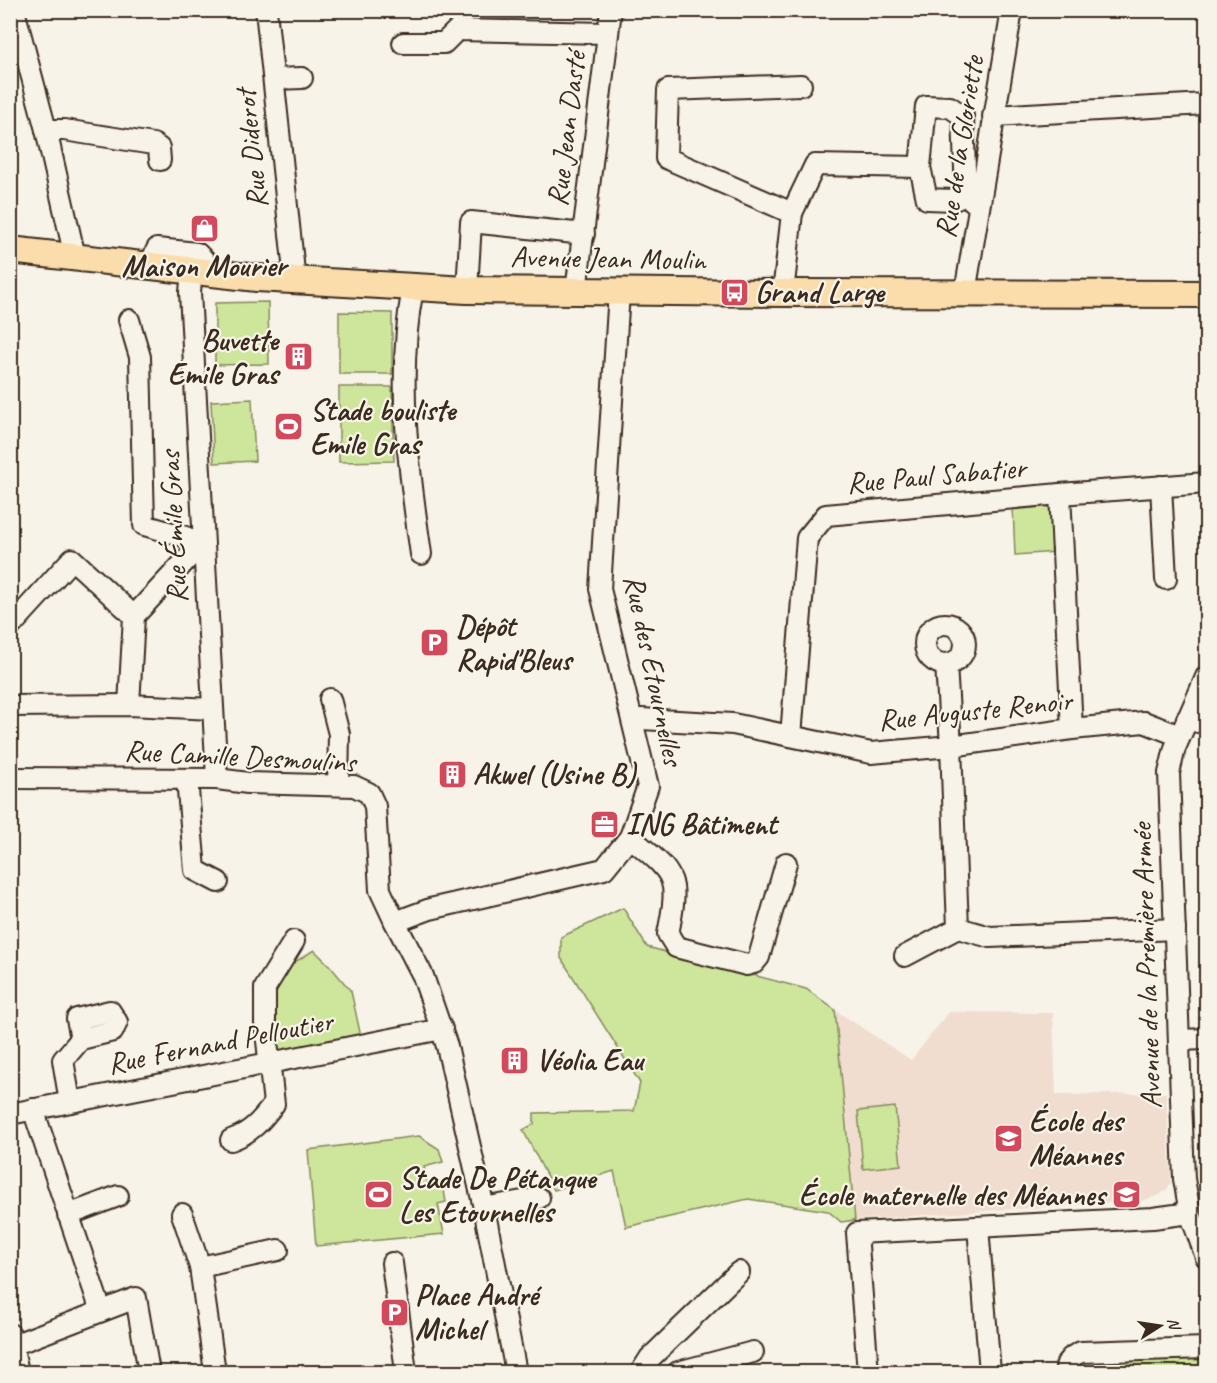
<svg xmlns="http://www.w3.org/2000/svg" width="1217" height="1383" font-family="Caveat,sans-serif">
<rect width="100%" height="100%" fill="#f7f3e8"/>
<filter id="ink" filterUnits="userSpaceOnUse"><feTurbulence type="fractalNoise" baseFrequency=".0167" numOctaves="2"/><feDisplacementMap in="SourceGraphic" scale="12" xChannelSelector="R" yChannelSelector="G"/><feConvolveMatrix kernelMatrix="1 2 1 2 8 2 1 2 1" color-interpolation-filters="sRGB"/></filter>
<g filter="url(#ink)">
<polygon fill="#f0ddcf" points="835,1010 911,1060 949,1012 1053,1013 1056,1095 1166,1093 1171,1182 1167,1189 1160,1195 1145,1200 855,1220"/>
<g fill="#cee69c" stroke="#84885d" stroke-width="1.5">
<polygon points="268,302 269,364 215,365 215,303"/>
<polygon points="339,312 392,313 392,374 339,374"/>
<polygon points="339,387 392,387 394,461 339,462"/>
<polygon points="252,399 255,461 214,463 211,401"/>
<polygon points="1048,504 1054,511 1056,552 1015,555 1013,507"/>
<polygon points="623,908 647,947 806,989 835,1010 855,1220 841,1222 828,1211 748,1199 626,1227 614,1171 554,1190 523,1130 534,1124 534,1113 634,1111 640,1083 561,958 561,937"/>
<polygon points="314,950 330,966 351,991 361,1037 287,1057 275,1047 269,997 282,970"/>
<polygon points="895,1107 901,1165 863,1169 858,1111"/>
<polygon points="419,1136 439,1149 443,1162 424,1167 429,1188 443,1185 446,1202 438,1204 444,1234 316,1246 308,1150"/>
<polygon points="1206,1355 1206,1372 1129,1372 1128,1357"/>
</g>
<g fill="none" stroke-linecap="round" stroke-linejoin="round">
<defs>
<g id="minor">
<polyline points="14,10 46,130 75,257"/>
<polyline points="266,10 295,281"/>
<polyline points="403,43 444,43 457,30 608,33"/>
<polyline points="274,79 302,78"/>
<polyline points="993,116 1206,104"/>
<polyline points="46,130 64,130 153,144 159,148 160,160"/>
<polyline points="966,195 954,200 927,199 920,167 926,106 950,107 963,116 966,195 979,206"/>
<polyline points="792,213 815,165 920,167"/>
<polyline points="149,266 157,249 197,253 204,260 205,272"/>
<polyline points="192,271 190,292 217,779"/>
<path d="M413,288C396,376 408,465 421,554"/>
<polyline points="467,290 471,222 584,234"/>
<polyline points="576,291 611,10"/>
<polyline points="783,293 792,213 666,158 668,90 801,85"/>
<polyline points="965,293 1012,10"/>
<polyline points="1161,486 1166,579"/>
<polyline points="1060,494 1072,729"/>
<circle cx="945" cy="644" r="20"/>
<polyline points="10,627 72,559 134,616"/>
<polyline points="946,664 951,746 958,928"/>
<polyline points="1206,677 1175,748 1169,773 1184,1179 1190,1213 1206,1257"/>
<polyline points="330,699 339,734 338,785"/>
<polyline points="129,705 134,616 189,557 204,550 186,537 144,525 140,357 129,320"/>
<polyline points="10,706 129,705 213,709"/>
<polyline points="1187,719 1198,722 1206,721"/>
<polyline points="633,721 641,719 733,724 871,753 951,746 1072,729 1144,722 1180,736"/>
<polyline points="791,736 807,538 826,515 1060,494 1206,483"/>
<polyline points="10,778 217,779 248,783 354,786 369,793 375,806 380,890 395,922 423,976 447,1046 484,1208 516,1372"/>
<polyline points="187,779 195,870 218,882"/>
<path d="M630,837C675,875 680,875 668,934L676,947L747,965L754,963L759,957L786,863"/>
<polyline points="395,922 430,909 604,869 630,837 648,786 600,589 619,292"/>
<polyline points="905,956 958,928 990,937 1175,929"/>
<polyline points="1179,1040 1206,1039"/>
<polyline points="70,1102 63,1060 81,1039 113,1031 117,1022 110,1011 77,1019 81,1039"/>
<polyline points="33,1109 101,1311"/>
<polyline points="10,1114 442,1029"/>
<path d="M231,1140C251,1133 262,1120 274,1104L265,1023V988L294,941"/>
<polyline points="484,1208 539,1198"/>
<polyline points="182,1214 200,1267 215,1372"/>
<polyline points="68,1215 118,1196"/>
<polyline points="978,1227 990,1372"/>
<polyline points="392,1263 406,1372"/>
<polyline points="200,1267 278,1250"/>
<polyline points="10,1334 18,1372"/>
<polyline points="13,1345 136,1298 149,1372"/>
<polyline points="641,1372 650,1358 739,1272"/>
<polyline points="678,1372 753,1352"/>
<polyline points="868,1372 857,1233 1153,1218 1190,1213"/>
<path d="M1066,1372C1065,1361 1071,1356 1081,1352L1206,1348"/>
</g>
<polyline id="major" points="10,250 257,278 467,290 783,293 1206,294"/>
</defs>
<use href="#minor" stroke="#3b2a1e" stroke-width="24"/>
<use href="#major" stroke="#3b2a1e" stroke-width="30"/>
<use href="#minor" stroke="#f7f3e8" stroke-width="20"/>
<use href="#major" stroke="#faddab" stroke-width="26"/>
</g>
</g>
<defs>
<symbol id="shop-square" viewBox="-11 -11 22 22"><rect x="-9" y="-9" width="18" height="18" rx="4" fill="#d1495b" stroke="#f7f3e8"/><path d="M-5-2.5h2.3a2.7 3.5 0 0 1 5.4 0H5L5.5 6h-11ZM-1.5-2.5h3a1.5 2.3 0 0 0-3 0Z" fill="#fff"/></symbol>
<symbol id="bus-square" viewBox="-11 -11 22 22"><rect x="-9" y="-9" width="18" height="18" rx="4" fill="#d1495b" stroke="#f7f3e8"/><path d="M-5-6H5V4H4V6H2V4H-2V6H-4V4H-5ZM-3.5-4V0h7V-4ZM-3.5 1.2v1.5H-2V1.2ZM2 1.2v1.5H3.5V1.2Z" fill="#fff"/></symbol>
<symbol id="building-square" viewBox="-11 -11 22 22"><rect x="-9" y="-9" width="18" height="18" rx="4" fill="#d1495b" stroke="#f7f3e8"/><path d="M-4-6H4V6H1V3H-1V6H-4ZM-2.5-4.3h1.7v1.8h-1.7ZM.8-4.3h1.7v1.8H.8ZM-2.5-1h1.7V.8h-1.7ZM.8-1h1.7V.8H.8Z" fill="#fff"/></symbol>
<symbol id="stadium-square" viewBox="-11 -11 22 22"><rect x="-9" y="-9" width="18" height="18" rx="4" fill="#d1495b" stroke="#f7f3e8"/><path d="M0-5a6.5 5 0 1 0 0 10a6.5 5 0 1 0 0-10ZM-3.5-1.8h7v3.6h-7Z" fill="#fff"/></symbol>
<symbol id="parking-square" viewBox="-11 -11 22 22"><rect x="-9" y="-9" width="18" height="18" rx="4" fill="#d1495b" stroke="#f7f3e8"/><path d="M-3.5-5.5H1a3.5 3.5 0 0 1 0 7H-1V5.5H-3.5ZM-1-3.4V-.6H.8a1.4 1.4 0 0 0 0-2.8Z" fill="#fff"/></symbol>
<symbol id="office-square" viewBox="-11 -11 22 22"><rect x="-9" y="-9" width="18" height="18" rx="4" fill="#d1495b" stroke="#f7f3e8"/><path d="M-6-3h4V-5.5h4V-3h4V5H-6ZM-1-4.5V-3h2v-1.5ZM-6 0V1H6V0Z" fill="#fff"/></symbol>
<symbol id="school-square" viewBox="-11 -11 22 22"><rect x="-9" y="-9" width="18" height="18" rx="4" fill="#d1495b" stroke="#f7f3e8"/><path d="M0-5L7-2L0 1L-7-2ZM-4 1L0 2.5L4 1V4Q0 6-4 4Z" fill="#fff"/></symbol>
</defs>
<g fill-rule="evenodd">
<use href="#shop-square" x="188" y="212" width="33" height="33"/>
<use href="#bus-square" x="718" y="276" width="33" height="33"/>
<use href="#building-square" x="282" y="340" width="33" height="33"/>
<use href="#stadium-square" x="272" y="410" width="33" height="33"/>
<use href="#parking-square" x="418" y="626" width="33" height="33"/>
<use href="#building-square" x="436" y="758" width="33" height="33"/>
<use href="#office-square" x="588" y="808" width="33" height="33"/>
<use href="#building-square" x="498" y="1044" width="33" height="33"/>
<use href="#school-square" x="992" y="1122" width="33" height="33"/>
<use href="#stadium-square" x="362" y="1178" width="33" height="33"/>
<use href="#school-square" x="1110" y="1178" width="33" height="33"/>
<use href="#parking-square" x="378" y="1296" width="33" height="33"/>
</g>
<g text-anchor="middle" stroke-width="4.5" stroke-linejoin="round" paint-order="stroke">
<g font-size="30" fill="#3b2a1e" stroke="#f7f3e8">
<text transform="translate(566 129) rotate(-83)" y="10">Rue Jean Dasté</text>
<text transform="translate(959 147) rotate(-81)" y="10">Rue de la Gloriette</text>
<text transform="translate(251 149) rotate(-96)" y="10">Rue Diderot</text>
<text transform="translate(608 258) rotate(1)" y="10">Avenue Jean Moulin</text>
<text transform="translate(936 475) rotate(-5)" y="10">Rue Paul Sabatier</text>
<text transform="translate(173 527) rotate(-93)" y="10">Rue Émile Gras</text>
<text transform="translate(654 670) rotate(78)" y="10">Rue des Etournelles</text>
<text transform="translate(975 710) rotate(-6)" y="10">Rue Auguste Renoir</text>
<text transform="translate(240 756) rotate(3)" y="10">Rue Camille Desmoulins</text>
<text transform="translate(1146 966) rotate(-92)" y="10">Avenue de la Première Armée</text>
<text transform="translate(220 1042) rotate(-11)" y="10">Rue Fernand Pelloutier</text>
</g>
<g font-size="30" font-weight="bold" fill="#3b2a1e" stroke="#f7f3e8" text-anchor="start">
<text x="204" y="276" text-anchor="middle">Maison Mourier</text>
<text x="755" y="302">Grand Large</text>
<text x="278" y="350" text-anchor="end">Buvette<tspan x="278" dy="34">Emile Gras</tspan></text>
<text x="310" y="420">Stade bouliste<tspan x="310" dy="34">Emile Gras</tspan></text>
<text x="456" y="636">Dépôt<tspan x="456" dy="34">Rapid'Bleus</tspan></text>
<text x="473" y="784">Akwel (Usine B)</text>
<text x="626" y="834">ING Bâtiment</text>
<text x="536" y="1070">Véolia Eau</text>
<text x="1029" y="1131">École des<tspan x="1029" dy="34">Méannes</tspan></text>
<text x="399" y="1188">Stade De Pétanque<tspan x="399" dy="34">Les Etournelles</tspan></text>
<text x="1105" y="1205" text-anchor="end">École maternelle des Méannes</text>
<text x="415" y="1305">Place André<tspan x="415" dy="34">Michel</tspan></text>
</g>
</g>
<rect width="1217" height="1383" fill="none" stroke="#f7f3e8" stroke-width="36"/>
<rect x="18" y="18" width="1181" height="1347" fill="none" stroke="#3b2a1e" stroke-width="2" filter="url(#ink)"/>
<g transform="translate(1160 1326) rotate(78)" stroke="#f7f3e8" stroke-width="4.5" paint-order="stroke">
<path d="M0-4.5L10 22L0 15L-10 22Z" fill="#3b2a1e"/>
<text y="-9" font-size="16" font-weight="bold" text-anchor="middle" fill="#3b2a1e">N</text>
</g>
</svg>
